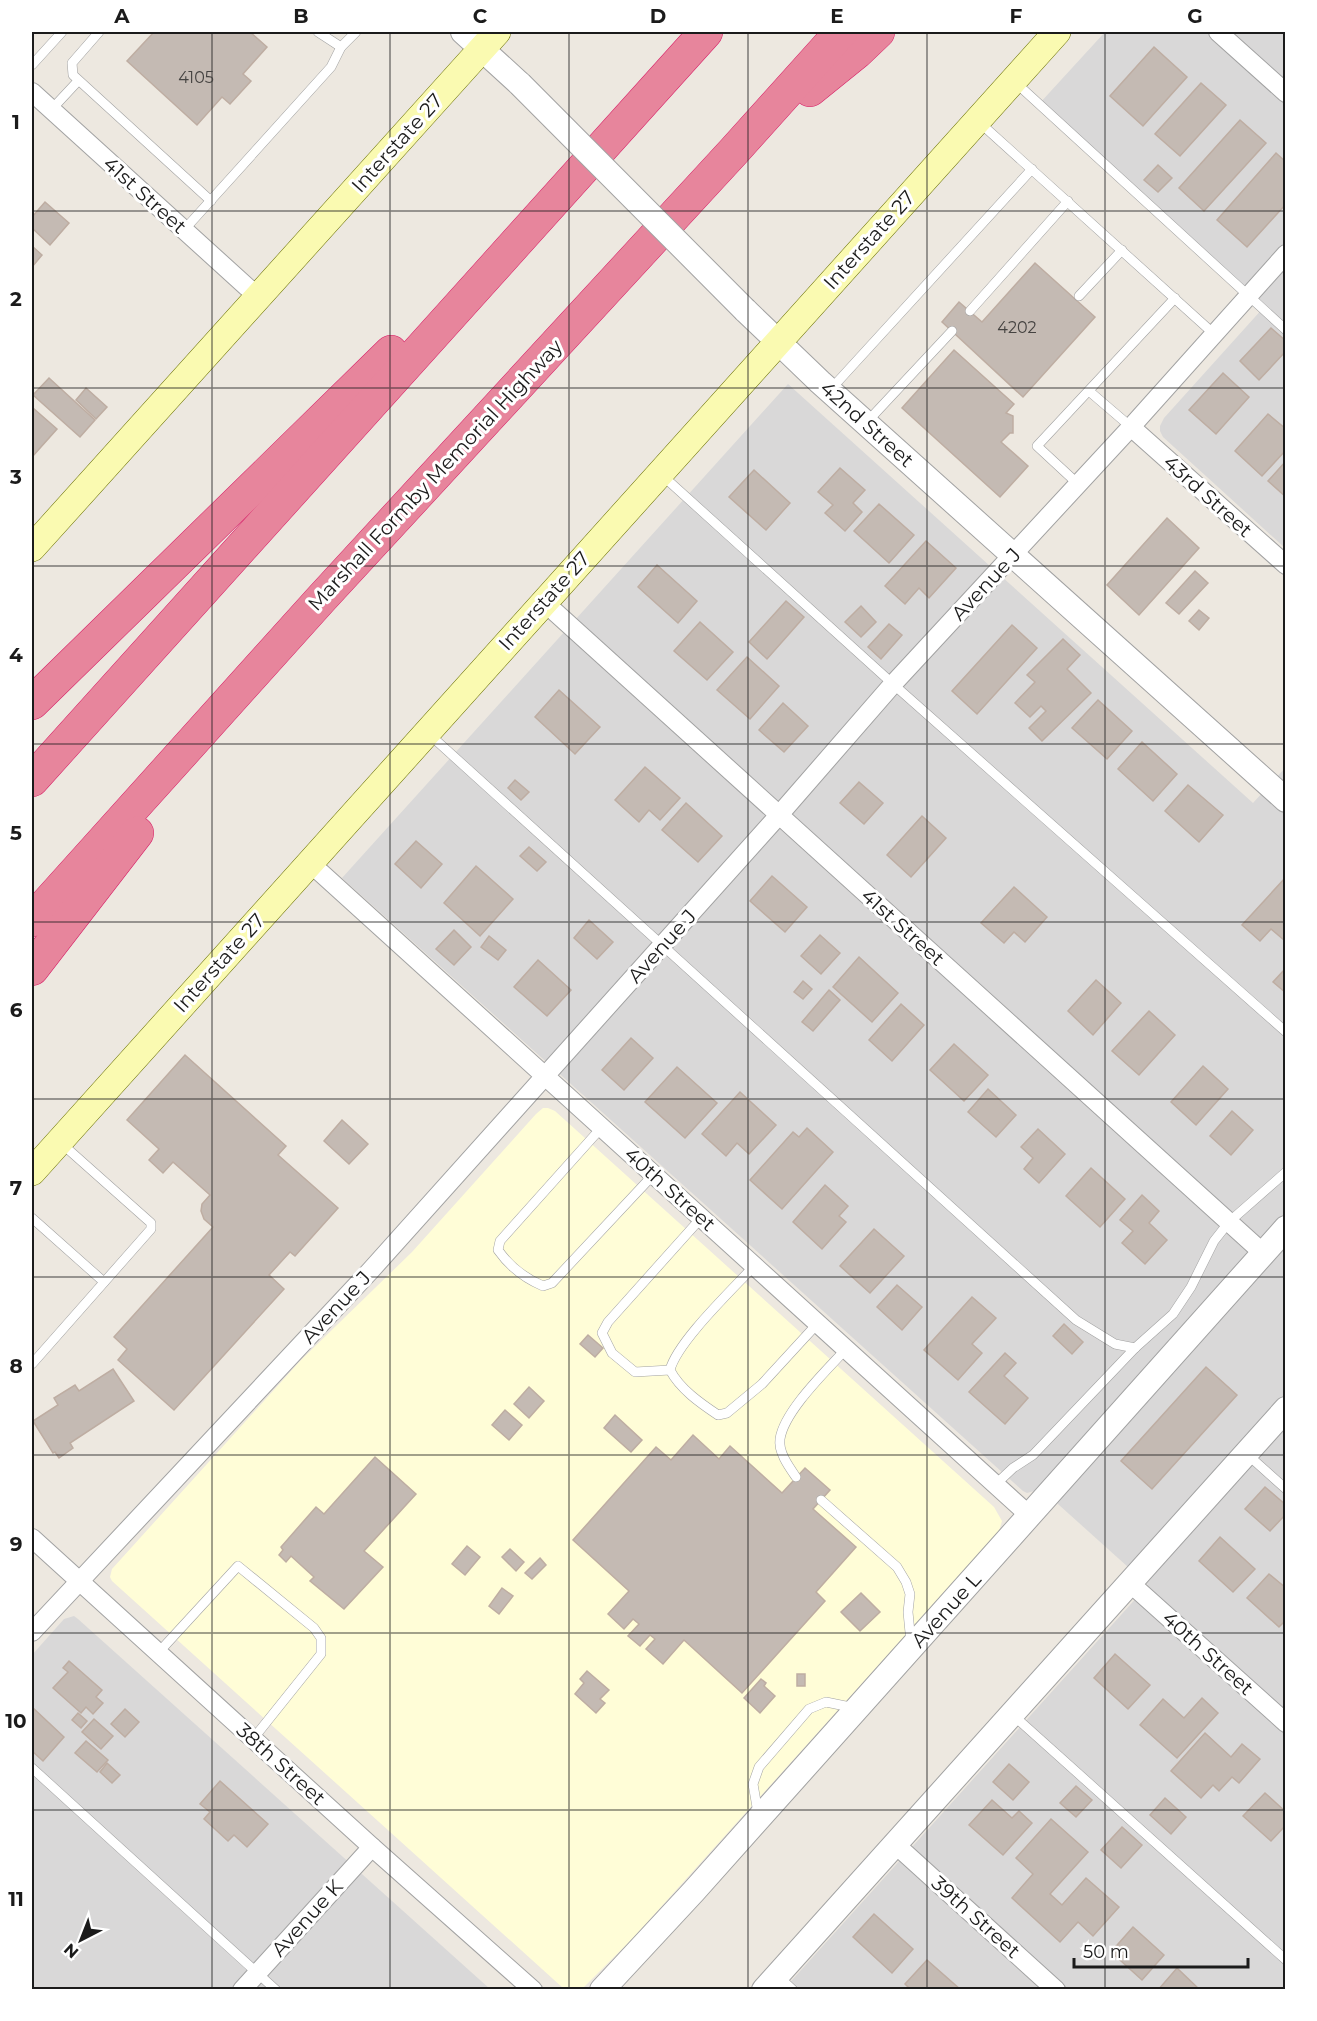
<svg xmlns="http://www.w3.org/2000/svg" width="1317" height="2021" font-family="Montserrat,sans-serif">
<rect width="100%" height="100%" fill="#ede8e0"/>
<g fill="#d9d8d8">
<polygon points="1105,32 1285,32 1285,548 1163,437 1160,431 1160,426 1164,418 1264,307 1039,104"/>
<polygon points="788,384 1253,803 1285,768 1285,1989 784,1989 1148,1585 1039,1487 1034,1491 1027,1493 1023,1491 342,878"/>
<polygon points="74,1616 78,1619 490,1989 32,1989 32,1655 64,1619"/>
</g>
<polygon fill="#fffdd7" points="543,1108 548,1108 555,1111 994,1507 1002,1521 999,1531 633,1938 582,1989 563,1988 112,1581 110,1577 112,1569 301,1360 412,1252 536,1114"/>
<g fill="#c4bab3" stroke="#beada2" stroke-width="1.5">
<polygon points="154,32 250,32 267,47 243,74 251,81 230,104 222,97 197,125 127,61"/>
<polygon points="1154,47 1187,77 1143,126 1110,96"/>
<polygon points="1201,83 1226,105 1180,156 1155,134"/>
<polygon points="1240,120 1266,143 1204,211 1179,188"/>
<polygon points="1276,153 1286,162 1286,204 1247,247 1217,220"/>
<polygon points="1158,165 1172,178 1158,192 1144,180"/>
<polygon points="45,202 69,223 50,245 32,228 32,217"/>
<polygon points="32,246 42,255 32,267"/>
<polygon points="1035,263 1095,317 1023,397 942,322 959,302 982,322"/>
<polygon points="1271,328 1286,341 1286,351 1259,380 1240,361"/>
<polygon points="954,350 1014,404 1006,413 1013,416 1013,433 1010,433 1001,442 1028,466 1000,497 902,408"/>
<polygon points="1223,373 1249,397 1216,434 1189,410"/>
<polygon points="49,378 95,420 80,437 33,395"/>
<polygon points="86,388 107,407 96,419 76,400"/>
<polygon points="33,408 57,429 32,457 32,410"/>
<polygon points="1268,414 1286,429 1286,450 1262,476 1235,451"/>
<polygon points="1286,461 1286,497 1268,481"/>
<polygon points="840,468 865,490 853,503 862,512 845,531 825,513 833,505 818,492"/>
<polygon points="754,470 790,503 766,530 729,497"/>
<polygon points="879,504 914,535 889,563 854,531"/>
<polygon points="1167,518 1199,548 1139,615 1107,585"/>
<polygon points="926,541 956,568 929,598 919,588 905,604 885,586"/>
<polygon points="657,565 697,601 678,623 638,587"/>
<polygon points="1195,571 1208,583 1179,614 1166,603"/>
<polygon points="786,601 804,617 767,659 749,642"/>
<polygon points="861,606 876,622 861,637 845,622"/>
<polygon points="1199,610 1209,618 1199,630 1189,621"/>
<polygon points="700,622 733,652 707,680 674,651"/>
<polygon points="889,624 902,635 881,659 868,647"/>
<polygon points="1012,625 1037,648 977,714 952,691"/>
<polygon points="1063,639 1080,655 1067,669 1091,693 1042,741 1029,728 1046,711 1041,706 1030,717 1015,703 1035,682 1027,675"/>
<polygon points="747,657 779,686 750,719 717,690"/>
<polygon points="559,690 600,727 575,754 535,717"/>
<polygon points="1098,700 1132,731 1107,759 1072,728"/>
<polygon points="783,703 808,726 784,752 759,730"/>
<polygon points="1142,742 1177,774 1153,801 1118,769"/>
<polygon points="645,767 680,798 660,820 649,810 639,822 615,800"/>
<polygon points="515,780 529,792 521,800 508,788"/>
<polygon points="859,782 883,803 864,824 840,803"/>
<polygon points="1188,785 1223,815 1199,842 1165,811"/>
<polygon points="686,803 722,836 698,862 662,830"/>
<polygon points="922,816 946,838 911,877 887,855"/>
<polygon points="416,841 442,864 421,888 395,864"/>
<polygon points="529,847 546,862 537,871 520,856"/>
<polygon points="476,866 513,899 480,936 444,903"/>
<polygon points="772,876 807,907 785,932 750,901"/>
<polygon points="1286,877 1286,938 1284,940 1271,929 1260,941 1242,925"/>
<polygon points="1014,887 1047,917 1025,942 1014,932 1004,943 981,923"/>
<polygon points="589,920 613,942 597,959 574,938"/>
<polygon points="454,930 471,947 454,965 436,949"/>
<polygon points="820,935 840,953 821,974 801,956"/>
<polygon points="489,936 506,950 498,960 481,947"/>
<polygon points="859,957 898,993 872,1022 833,987"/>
<polygon points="538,960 571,990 547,1016 514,987"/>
<polygon points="1286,968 1286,993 1273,982"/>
<polygon points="1096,980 1121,1003 1093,1035 1068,1011"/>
<polygon points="803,981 812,989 803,999 794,992"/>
<polygon points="829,990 840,1000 813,1031 802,1022"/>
<polygon points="901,1004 924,1025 892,1061 869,1040"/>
<polygon points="1149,1011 1175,1035 1139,1075 1112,1051"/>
<polygon points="631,1038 653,1058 624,1090 602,1070"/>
<polygon points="954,1044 988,1075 964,1101 930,1070"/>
<polygon points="185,1055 286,1146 278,1155 338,1208 295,1256 290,1252 269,1275 284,1289 174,1410 118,1360 127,1349 114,1337 213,1227 204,1219 201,1211 202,1204 210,1195 173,1162 163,1173 149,1160 159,1149 127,1120"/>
<polygon points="1203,1066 1228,1089 1196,1125 1171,1102"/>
<polygon points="677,1067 717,1103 685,1138 645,1102"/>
<polygon points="988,1089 1016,1115 996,1137 968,1112"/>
<polygon points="740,1092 776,1125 749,1154 737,1143 726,1156 702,1134"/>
<polygon points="1232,1111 1253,1130 1231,1155 1210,1136"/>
<polygon points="342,1120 368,1144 349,1164 324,1141"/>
<polygon points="807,1128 833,1152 782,1209 750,1180 793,1132 799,1137"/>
<polygon points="1038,1129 1065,1154 1039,1183 1024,1169 1033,1158 1021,1147"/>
<polygon points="1091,1168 1125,1199 1100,1227 1066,1196"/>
<polygon points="825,1185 848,1206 839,1216 846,1222 822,1249 793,1222"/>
<polygon points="1142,1195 1159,1211 1149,1223 1167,1240 1145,1264 1122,1243 1133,1231 1120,1220"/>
<polygon points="874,1229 904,1256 870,1293 840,1266"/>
<polygon points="897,1285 922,1307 902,1330 877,1307"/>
<polygon points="972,1297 996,1318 972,1344 982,1353 958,1380 924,1350"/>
<polygon points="1064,1324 1083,1342 1072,1354 1053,1336"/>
<polygon points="588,1335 603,1348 595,1357 580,1344"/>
<polygon points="1005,1353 1016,1363 1004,1376 1028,1398 1005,1424 969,1392"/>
<polygon points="1206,1367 1237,1395 1152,1489 1121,1461"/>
<polygon points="113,1369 134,1401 70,1443 73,1448 59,1458 55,1452 53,1453 33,1421 58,1405 54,1398 75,1385 79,1391"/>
<polygon points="529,1387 544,1401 529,1418 514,1404"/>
<polygon points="505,1410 522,1425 509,1440 492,1425"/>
<polygon points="615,1415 642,1440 631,1452 604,1428"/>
<polygon points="693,1435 719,1459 730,1446 782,1493 805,1468 830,1490 813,1509 856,1547 816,1592 825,1601 742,1693 684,1640 663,1664 646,1649 655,1639 650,1635 640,1646 628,1636 639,1624 633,1619 624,1629 608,1614 629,1591 573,1540 656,1447 671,1460"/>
<polygon points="375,1457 416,1494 364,1551 383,1567 344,1609 310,1581 314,1577 291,1556 286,1562 279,1555 283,1550 281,1547 316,1507 324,1514"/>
<polygon points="1265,1487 1286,1505 1286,1514 1270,1531 1245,1509"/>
<polygon points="1220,1537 1255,1569 1233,1592 1199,1561"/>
<polygon points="467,1546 480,1557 465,1575 452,1564"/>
<polygon points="510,1549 524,1562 516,1571 502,1557"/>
<polygon points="540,1558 546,1565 532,1579 525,1573"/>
<polygon points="1269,1574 1286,1588 1286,1620 1279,1627 1247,1598"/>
<polygon points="502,1588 513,1596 499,1614 489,1606"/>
<polygon points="861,1593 880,1612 860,1631 841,1612"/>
<polygon points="1115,1654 1150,1685 1128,1709 1094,1678"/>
<polygon points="69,1661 102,1690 96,1697 103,1703 93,1714 86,1707 81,1713 53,1688 68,1672 63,1668"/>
<polygon points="587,1671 609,1690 600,1699 605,1703 596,1713 575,1694 584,1683 580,1679"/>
<rect x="797" y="1674" width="8" height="12"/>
<polygon points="761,1679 766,1683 764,1686 775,1696 760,1713 744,1698"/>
<polygon points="1202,1698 1218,1713 1177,1758 1140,1725 1163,1699 1184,1718"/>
<polygon points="32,1707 64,1737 43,1761 32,1751"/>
<polygon points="125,1709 139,1722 125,1737 111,1724"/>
<polygon points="78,1713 87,1721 81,1728 72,1720"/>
<polygon points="94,1719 113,1736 101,1749 82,1732"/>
<polygon points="1205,1733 1231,1757 1242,1744 1260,1759 1239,1783 1232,1777 1219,1791 1213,1785 1201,1798 1171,1771"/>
<polygon points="86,1741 108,1760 97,1772 75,1753"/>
<polygon points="107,1763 120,1775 112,1783 100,1772"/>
<polygon points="1009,1764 1029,1782 1013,1800 993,1782"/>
<polygon points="220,1781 268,1824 247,1847 234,1835 228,1841 204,1819 210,1812 200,1804"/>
<polygon points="1076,1786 1092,1800 1076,1817 1060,1803"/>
<polygon points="1265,1793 1286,1812 1286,1825 1271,1841 1243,1816"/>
<polygon points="1165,1798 1186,1817 1171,1834 1150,1815"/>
<polygon points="992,1800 1012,1818 1019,1811 1032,1823 1003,1855 969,1825"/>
<polygon points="1051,1819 1088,1852 1050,1894 1062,1905 1086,1878 1119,1907 1093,1936 1078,1922 1060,1942 1012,1898 1033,1874 1016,1858"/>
<polygon points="1122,1827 1142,1845 1121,1868 1101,1850"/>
<polygon points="874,1914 913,1949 892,1973 853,1937"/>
<polygon points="1133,1927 1164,1955 1142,1980 1111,1952"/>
<polygon points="927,1960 961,1990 911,1990 905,1984"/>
<polygon points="1177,1968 1200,1990 1158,1990"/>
</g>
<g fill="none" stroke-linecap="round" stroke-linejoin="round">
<defs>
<g id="service">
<polyline points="99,32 72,63 73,75 211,201"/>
<polyline points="318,32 341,47"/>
<polyline points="32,65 62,32"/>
<polyline points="1015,82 1286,330"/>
<polyline points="51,110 78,81"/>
<polyline points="979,122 1214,334"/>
<polyline points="184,230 331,67 341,47 356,32"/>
<polyline points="1079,296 1122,250"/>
<polyline points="970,311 1068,201"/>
<polyline points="831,389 1032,169"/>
<polyline points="1089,391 1131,427"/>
<polyline points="866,423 952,331"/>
<polyline points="663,476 893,684 1286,1032"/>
<polyline points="1078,484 1037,446 1175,298"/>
<polyline points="429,734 1076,1320 1115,1344 1135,1348"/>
<path d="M602,1127L500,1241L498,1250C510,1267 524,1278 543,1286L552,1283L654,1174"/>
<polyline points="32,1218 104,1282"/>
<path d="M755,1265C733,1289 677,1342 670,1370C680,1389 700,1403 718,1415L727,1413L762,1384L818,1323"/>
<polyline points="32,1364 151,1229 151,1223 61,1143"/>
<polyline points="670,1370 635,1372 612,1353 602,1333 608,1322 702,1217"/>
<polyline points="1248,1455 1286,1489"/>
<path d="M796,1477C789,1467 778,1452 780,1439C784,1411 827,1370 846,1349"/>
<polyline points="996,1484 1013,1468 1033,1455 1135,1348 1173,1314 1191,1287 1214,1241 1229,1222 1286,1172"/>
<polyline points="821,1500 897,1567 906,1582 910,1594 908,1612 911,1643"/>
<polyline points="158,1653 238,1566 314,1628 321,1638 321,1654 253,1739"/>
<polyline points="1013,1715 1286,1960"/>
<polyline points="32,1768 276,1990"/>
<polyline points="758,1813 753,1784 759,1767 809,1709 826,1702 855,1708"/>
<polyline points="779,1977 793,1990"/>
</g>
<g id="minor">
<polyline points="1218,32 1286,93"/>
<polyline points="32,92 258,297"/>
<polyline points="1131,427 1286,565"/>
<polyline points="544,602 1263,1253"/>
<polyline points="309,862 1030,1516"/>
<polyline points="32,1538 372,1847 533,1990"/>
<polyline points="1130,1583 1286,1723"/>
<polyline points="32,1632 371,1270 779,815 893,684 1131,427 1286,254"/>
<polyline points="895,1844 1056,1990"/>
<polyline points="242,1990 372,1847"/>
</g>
<g id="tertiary">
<polyline points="463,32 520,84"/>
<polyline points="745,310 820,382 1286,800"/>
<polyline points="602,1990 694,1891 1286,1228"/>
<polyline points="764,1990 1286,1409"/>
</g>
<g id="secondary">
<polyline points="32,548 497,32"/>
<polyline points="32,1172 1057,32"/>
</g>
<g id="motorway">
<polyline points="810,90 857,52 878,32"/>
<polyline points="32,703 391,352"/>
<polyline points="32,780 706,32"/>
<polyline points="32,920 321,599 734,151 841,32"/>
<polyline points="32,969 137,833"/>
</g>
</defs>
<use href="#service" stroke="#a2a2a2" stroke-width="10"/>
<use href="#minor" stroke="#a2a2a2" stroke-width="20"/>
<use href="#tertiary" stroke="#a2a2a2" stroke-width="26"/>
<use href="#secondary" stroke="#6a7003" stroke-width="28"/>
<use href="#motorway" stroke="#d72168" stroke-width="34"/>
<use href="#service" stroke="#fff" stroke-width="9"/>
<use href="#minor" stroke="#fff" stroke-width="18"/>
<use href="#tertiary" stroke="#fff" stroke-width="24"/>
<use href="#secondary" stroke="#fafab1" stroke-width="27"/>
<use href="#motorway" stroke="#e7859c" stroke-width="33"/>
<defs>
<polyline id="tertiary-bridge" points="520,84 745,310"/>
</defs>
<use href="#tertiary-bridge" stroke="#a2a2a2" stroke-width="26" stroke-linecap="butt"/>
<use href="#tertiary-bridge" stroke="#fff" stroke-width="24"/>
</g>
<path fill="none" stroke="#1b1b1b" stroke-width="1.5" stroke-opacity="0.55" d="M212,32V1990M390,32V1990M569,32V1990M748,32V1990M927,32V1990M1105,32V1990M32,211H1286M32,388H1286M32,566H1286M32,744H1286M32,922H1286M32,1099H1286M32,1277H1286M32,1455H1286M32,1633H1286M32,1810H1286"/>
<g text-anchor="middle" stroke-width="6" stroke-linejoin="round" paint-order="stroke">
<g font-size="16" fill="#454341">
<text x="196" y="83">4105</text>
<text x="1017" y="333">4202</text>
</g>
<g font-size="20" fill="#1b1b1b" stroke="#fff">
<text transform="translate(397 143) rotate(-48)" y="7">Interstate 27</text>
<text transform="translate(145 195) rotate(42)" y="7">41st Street</text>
<text transform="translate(869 240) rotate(-48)" y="7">Interstate 27</text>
<text transform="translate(867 424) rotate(42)" y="7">42nd Street</text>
<text transform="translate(435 475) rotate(-47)" y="7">Marshall Formby Memorial Highway</text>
<text transform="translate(1208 496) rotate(42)" y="7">43rd Street</text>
<text transform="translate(986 584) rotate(-47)" y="7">Avenue J</text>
<text transform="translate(544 601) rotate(-48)" y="7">Interstate 27</text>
<text transform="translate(903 927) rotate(42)" y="7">41st Street</text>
<text transform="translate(662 946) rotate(-48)" y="7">Avenue J</text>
<text transform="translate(219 963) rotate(-48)" y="7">Interstate 27</text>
<text transform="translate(670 1189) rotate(42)" y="7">40th Street</text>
<text transform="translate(336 1307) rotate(-47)" y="7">Avenue J</text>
<text transform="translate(946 1610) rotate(-48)" y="7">Avenue L</text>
<text transform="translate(1208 1653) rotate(42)" y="7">40th Street</text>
<text transform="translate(281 1764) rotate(42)" y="7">38th Street</text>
<text transform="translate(976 1917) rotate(42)" y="7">39th Street</text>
<text transform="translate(307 1918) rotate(-48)" y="7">Avenue K</text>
</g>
</g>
<rect width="1317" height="2021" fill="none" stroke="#ffffff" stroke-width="66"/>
<g transform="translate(81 1940) rotate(222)" stroke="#ffffff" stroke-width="4.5" paint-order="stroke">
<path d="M0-4.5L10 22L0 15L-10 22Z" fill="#1b1b1b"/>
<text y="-9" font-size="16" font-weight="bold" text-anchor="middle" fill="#1b1b1b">N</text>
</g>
<path d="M1074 1958v9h174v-9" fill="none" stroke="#1b1b1b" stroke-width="3"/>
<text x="1083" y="1958" font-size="18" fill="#1b1b1b" stroke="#ffffff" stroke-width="4.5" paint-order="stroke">50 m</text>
<rect x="33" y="33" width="1251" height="1955" fill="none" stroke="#1b1b1b" stroke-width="2"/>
<g font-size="20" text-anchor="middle" font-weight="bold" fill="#1b1b1b">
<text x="122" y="23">A</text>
<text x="301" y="23">B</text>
<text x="480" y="23">C</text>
<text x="658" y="23">D</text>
<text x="837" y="23">E</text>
<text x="1016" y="23">F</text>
<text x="1195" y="23">G</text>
<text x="16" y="129">1</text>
<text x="16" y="306">2</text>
<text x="16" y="484">3</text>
<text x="16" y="662">4</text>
<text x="16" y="840">5</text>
<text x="16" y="1017">6</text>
<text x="16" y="1195">7</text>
<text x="16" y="1373">8</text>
<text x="16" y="1551">9</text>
<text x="16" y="1728">10</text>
<text x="16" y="1906">11</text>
</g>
</svg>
